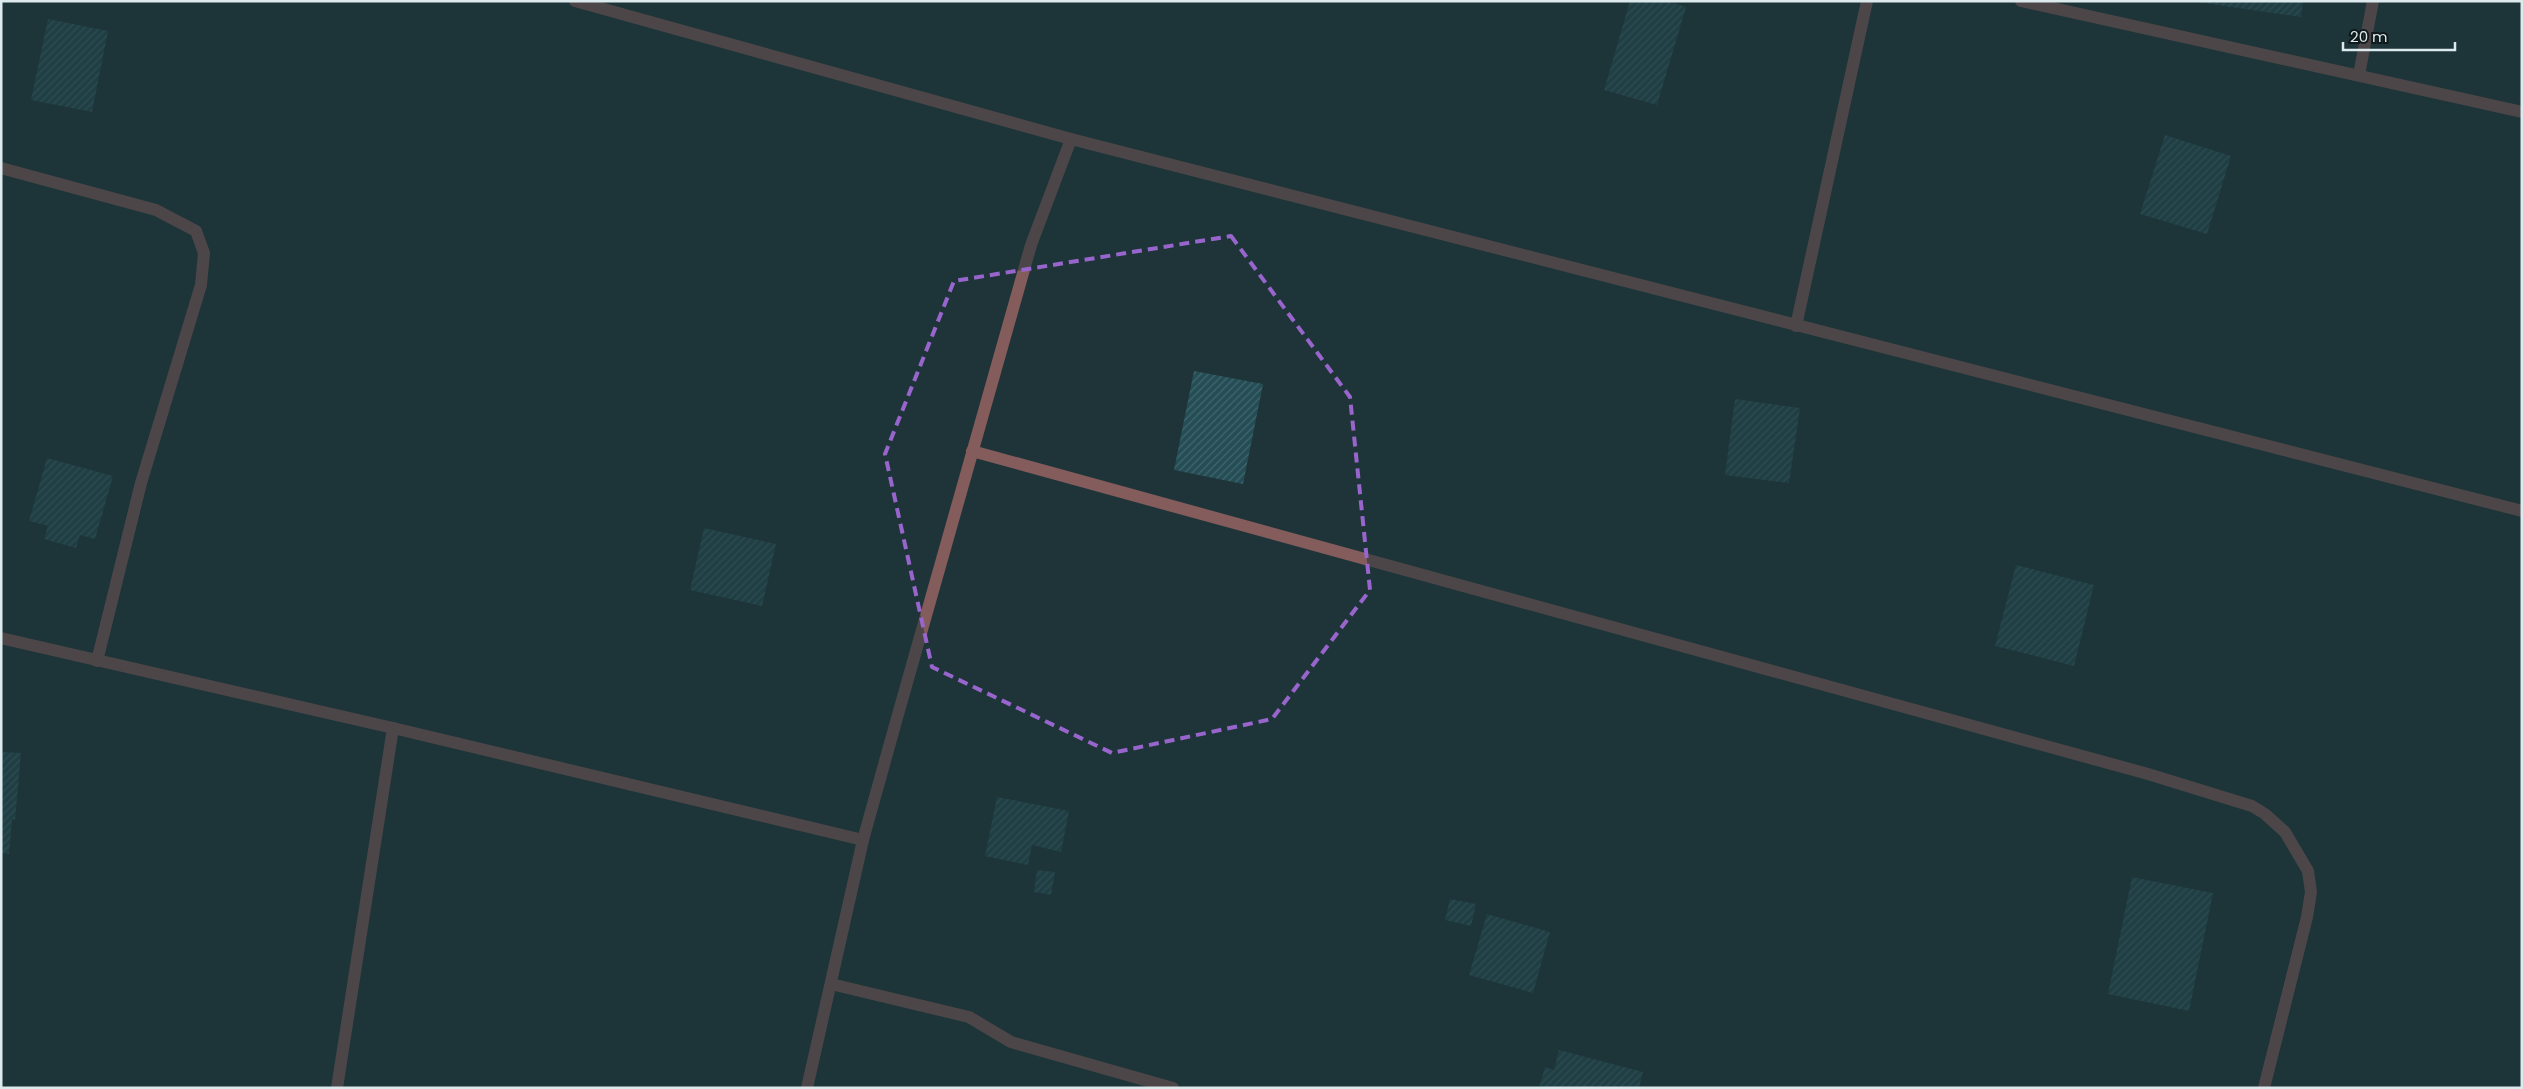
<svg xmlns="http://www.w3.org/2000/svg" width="2523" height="1089" font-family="Poppins,sans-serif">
<defs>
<pattern id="building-hatch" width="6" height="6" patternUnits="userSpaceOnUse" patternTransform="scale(1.25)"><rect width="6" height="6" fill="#244d55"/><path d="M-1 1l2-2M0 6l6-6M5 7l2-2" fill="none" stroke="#43676e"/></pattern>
</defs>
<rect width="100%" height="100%" fill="#1e3438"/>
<g fill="url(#building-hatch)">
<polygon points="1630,1 1667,1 1686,7 1657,105 1604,90"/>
<polygon points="2190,1 2303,1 2301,17"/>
<polygon points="48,19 108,31 92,112 31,100"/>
<polygon points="2165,135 2231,156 2207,234 2140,214"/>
<polygon points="1194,371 1263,384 1243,484 1174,470"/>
<polygon points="1735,399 1800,408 1789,483 1725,475"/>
<polygon points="47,458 113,476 95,539 80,535 76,548 44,539 48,526 29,521"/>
<polygon points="704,528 776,544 762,606 690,590"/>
<polygon points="2016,565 2094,585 2074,666 1995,646"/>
<polygon points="1,752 21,753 15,820 12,819 9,854 1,853"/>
<polygon points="997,797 1069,811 1061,852 1032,845 1028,865 985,856"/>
<polygon points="1037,870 1055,872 1051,895 1034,892"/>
<polygon points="2132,877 2213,893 2189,1011 2108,994"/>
<polygon points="1450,899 1476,904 1471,926 1445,920"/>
<polygon points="1487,914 1550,932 1533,993 1469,975"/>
<polygon points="1559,1050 1643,1072 1639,1088 1539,1088 1545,1067 1554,1070"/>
</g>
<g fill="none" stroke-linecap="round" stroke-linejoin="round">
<g stroke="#855c5c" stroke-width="12">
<polyline points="575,1 1071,139 2522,511"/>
<polyline points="2021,1 2522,112"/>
<polyline points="2359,75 2373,1"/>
<polyline points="1,168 156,210 196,231 204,253 201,285 141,483 97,661"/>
<polyline points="1796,326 1867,1"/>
<polyline points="972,451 2148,774 2252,806 2265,814 2285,832 2308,871 2311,892 2307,917 2264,1088"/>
<polyline points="1,638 393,728 863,840"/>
<polyline points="831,984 969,1017 1011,1042 1173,1088"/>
<polyline points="337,1088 393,728"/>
<polyline points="807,1088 863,840 897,718 1031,245 1071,139"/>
</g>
</g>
<path d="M0 0H2523V1089H0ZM1231,236L1350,397L1370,590L1272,719L1112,753L932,667L885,454L954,281Z" fill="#1e3438" fill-opacity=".55" fill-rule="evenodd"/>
<path fill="none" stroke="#9865cd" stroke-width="4" stroke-dasharray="10 6" stroke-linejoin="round" d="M1231,236L1350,397L1370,590L1272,719L1112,753L932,667L885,454L954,281Z"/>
<rect width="2523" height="1089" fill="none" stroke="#ddeaed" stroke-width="5"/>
<path d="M2343 42v8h112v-8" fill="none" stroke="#ddeaed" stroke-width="2.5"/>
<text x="2350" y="42" font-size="15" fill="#ddeaed" stroke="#101a1c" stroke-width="4" paint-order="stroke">20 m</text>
</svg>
